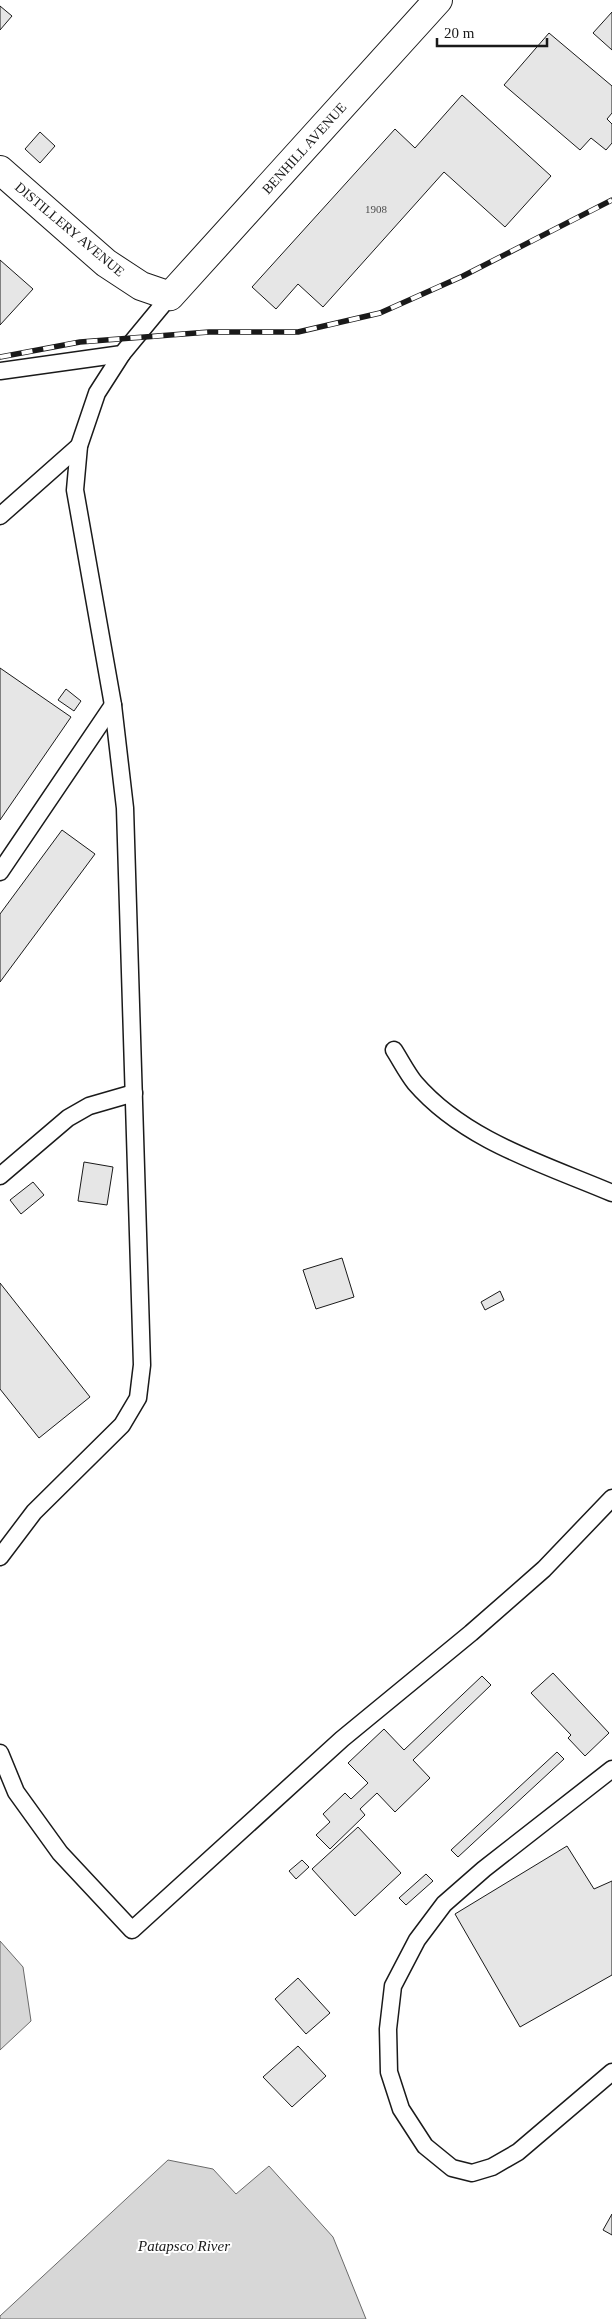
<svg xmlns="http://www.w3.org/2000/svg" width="612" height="2319" font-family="Georgia,serif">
<rect width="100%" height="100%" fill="#fff"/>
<g fill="#d7d7d7" stroke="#6a6a6a">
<polygon points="0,1941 23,1967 31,2021 0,2050"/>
<polygon points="168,2160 213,2169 236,2194 269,2166 333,2237 366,2319 0,2319 0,2316"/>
</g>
<g fill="#e6e6e6" stroke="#1a1a1a">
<polygon points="0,6 12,16 0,30"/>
<polygon points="612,12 612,50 593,33"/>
<polygon points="549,33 612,86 612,113 607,119 612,124 612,143 606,150 591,138 580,150 504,85"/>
<polygon points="462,95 551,176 505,227 444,172 323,307 298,284 276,309 252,287 395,129 415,148"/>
<polygon points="40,132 55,146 40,163 25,149"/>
<polygon points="0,260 33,289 0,325"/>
<polygon points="0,668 71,717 0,820"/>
<polygon points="66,689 81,701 74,711 58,700"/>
<polygon points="62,830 95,854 0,982 0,914"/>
<polygon points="84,1162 113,1167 107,1205 78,1201"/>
<polygon points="33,1182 44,1195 21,1214 10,1200"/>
<polygon points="342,1258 354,1297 316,1309 303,1270"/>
<polygon points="0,1283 90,1397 39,1438 0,1389"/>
<polygon points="500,1291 504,1300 485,1310 481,1302"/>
<polygon points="553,1673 609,1733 585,1756 568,1738 571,1735 531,1693"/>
<polygon points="482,1676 491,1685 413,1760 430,1778 395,1812 377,1793 360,1809 365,1815 330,1849 316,1835 330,1822 323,1814 345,1793 351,1799 368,1783 348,1763 384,1729 404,1750"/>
<polygon points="557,1752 564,1759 458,1857 451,1850"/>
<polygon points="358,1827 401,1873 355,1916 312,1869"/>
<polygon points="567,1846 594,1889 612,1881 612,1975 520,2027 455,1914"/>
<polygon points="302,1860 309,1867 296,1879 289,1871"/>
<polygon points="426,1874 433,1881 406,1905 399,1898"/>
<polygon points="298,1978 330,2013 306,2034 275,1999"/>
<polygon points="298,2046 326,2076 292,2107 263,2077"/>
<polygon points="612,2214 612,2235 603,2230"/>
</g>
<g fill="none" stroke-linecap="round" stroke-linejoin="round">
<defs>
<g id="service">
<polyline points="0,371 122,354 170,296"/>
<polyline points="0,516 79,446"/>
<polyline points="0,872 113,705"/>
<path d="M394,1050C401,1061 407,1073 415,1083C465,1141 544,1164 612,1193"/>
<polyline points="0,1176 68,1118 89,1106 134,1093"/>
<polyline points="0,1557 34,1512 122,1425 138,1398 142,1365 125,808 113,705 75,490 79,446 97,393 122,354"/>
<polyline points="0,1753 16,1792 60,1853 132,1930 342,1739 471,1633 544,1569 612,1498"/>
<polyline points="612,1769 484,1869 444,1904 417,1940 393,1986 388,2029 389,2072 401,2109 425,2146 452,2168 472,2173 492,2167 518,2152 612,2072"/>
</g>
<polyline id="minor" points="0,170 106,263 141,286 170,296 438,0"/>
</defs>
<use href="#service" stroke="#1a1a1a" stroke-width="19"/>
<use href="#minor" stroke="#1a1a1a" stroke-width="30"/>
<use href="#service" stroke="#fff" stroke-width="16"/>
<use href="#minor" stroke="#fff" stroke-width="28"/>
<defs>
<polyline id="rail" points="0,357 80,342 209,332 298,332 380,313 463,276 612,200"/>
</defs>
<use href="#rail" stroke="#1a1a1a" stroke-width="5.5"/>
<use href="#rail" stroke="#fff" stroke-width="4" stroke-dasharray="11" stroke-linecap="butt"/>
</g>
<g text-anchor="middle" stroke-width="4" stroke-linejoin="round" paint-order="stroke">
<g font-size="11" fill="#4d4d4d">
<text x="376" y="213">1908</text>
</g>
<g font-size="14" fill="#1a1a1a" stroke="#fff">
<text transform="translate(304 148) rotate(-48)" y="5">BENHILL AVENUE</text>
<text transform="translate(70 229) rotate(40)" y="5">DISTILLERY AVENUE</text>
</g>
<g font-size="15" font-style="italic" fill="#1a1a1a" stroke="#fff">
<text x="184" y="2251">Patapsco River</text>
</g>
</g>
<path d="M437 38v8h110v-8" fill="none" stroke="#1a1a1a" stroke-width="2.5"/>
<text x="444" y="38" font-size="15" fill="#1a1a1a" stroke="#ffffff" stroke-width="4" paint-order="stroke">20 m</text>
</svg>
